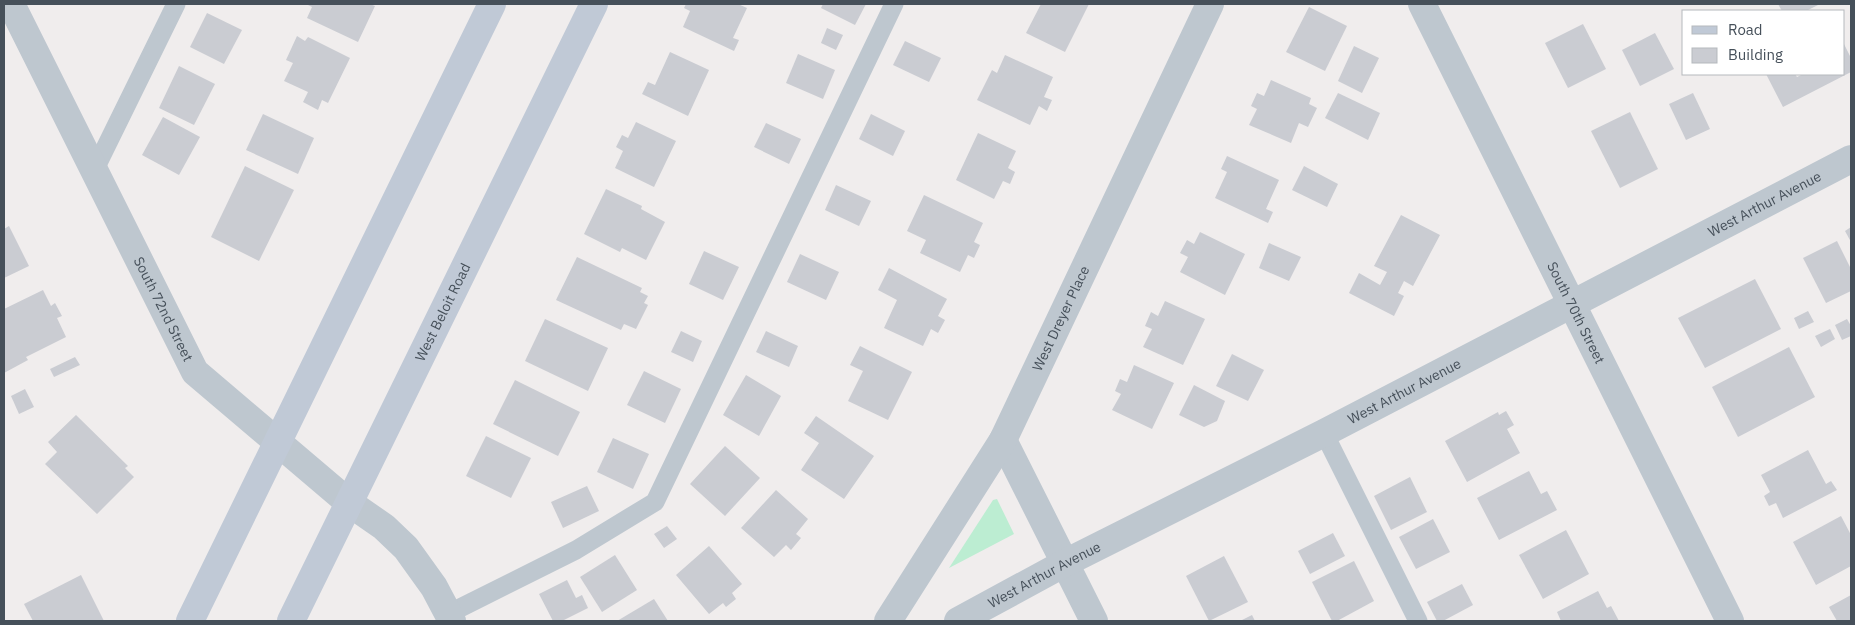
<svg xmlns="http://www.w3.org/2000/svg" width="1855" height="625" font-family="'IBM Plex Sans',sans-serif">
<rect width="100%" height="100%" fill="#f0eded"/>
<polygon fill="#bcedd2" points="997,499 1014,534 949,568 993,500"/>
<g fill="#caccd2">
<polygon points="306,4 370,4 375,6 358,42 307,18 312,7"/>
<polygon points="686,4 738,4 747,8 733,38 739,40 734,51 683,27 690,11 684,8"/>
<polygon points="823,4 866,4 855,25 821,8"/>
<polygon points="1041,4 1089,4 1065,52 1026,33"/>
<polygon points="1778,4 1820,4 1806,11 1782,11"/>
<polygon points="1309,7 1347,26 1325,71 1286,52"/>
<polygon points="207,13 242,30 224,64 190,47"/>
<polygon points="1583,24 1606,69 1568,88 1545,43"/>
<polygon points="827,28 843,35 836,50 821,43"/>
<polygon points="1655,33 1674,69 1640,86 1622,50"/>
<polygon points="297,36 305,41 308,37 350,58 328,103 322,100 318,110 303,102 308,92 284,81 293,63 286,60"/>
<polygon points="905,41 941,58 929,82 893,65"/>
<polygon points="1844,44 1851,58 1851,72 1783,107 1766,74 1795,74 1797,77 1803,74 1844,74"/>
<polygon points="1354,46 1379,58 1362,93 1338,81"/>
<polygon points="670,52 709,70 688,116 642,94 648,82 655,85"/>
<polygon points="798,54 835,70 823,99 786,83"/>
<polygon points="1005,55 1053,77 1044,97 1052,100 1047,111 1039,106 1030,125 977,100 992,70 997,73"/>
<polygon points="179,66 215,84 194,125 159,108"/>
<polygon points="1271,80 1311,98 1309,104 1317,108 1308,127 1299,123 1291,143 1249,125 1257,109 1251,106 1257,93 1264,96"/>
<polygon points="1338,93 1380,113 1368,140 1325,118"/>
<polygon points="1693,93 1710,129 1686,140 1669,104"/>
<polygon points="1630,112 1658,169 1620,188 1591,131"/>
<polygon points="263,114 314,138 298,174 246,150"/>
<polygon points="871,114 905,131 893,156 859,139"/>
<polygon points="163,117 200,137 179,175 142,155"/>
<polygon points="636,122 676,141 654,187 615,168 623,151 616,147 622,135 628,138"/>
<polygon points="766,123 801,139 789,164 754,147"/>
<polygon points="978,133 1016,151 1008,168 1015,172 1010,184 1003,181 994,199 956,180"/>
<polygon points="1227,156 1279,180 1266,209 1273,212 1268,223 1215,198 1227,172 1221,169"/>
<polygon points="245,166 294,190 259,261 211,237"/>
<polygon points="1304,166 1338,184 1327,207 1292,190"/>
<polygon points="836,185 871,201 859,226 825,210"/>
<polygon points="606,189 642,206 641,209 665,222 646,260 622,248 620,252 584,234"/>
<polygon points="924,195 983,223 974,242 980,245 974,258 968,255 960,272 920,253 926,240 907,231"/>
<polygon points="1401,215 1440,235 1413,286 1404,281 1398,293 1404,296 1394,316 1349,293 1359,273 1380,285 1387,272 1374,266"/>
<polygon points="9,226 29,266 4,278 4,229"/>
<polygon points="1851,227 1851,242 1845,231"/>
<polygon points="1200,232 1245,254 1225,295 1180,272 1188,257 1180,253 1187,240 1194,244"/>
<polygon points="1837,241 1851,269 1851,291 1826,303 1803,258"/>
<polygon points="1269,243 1301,257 1289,281 1259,268"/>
<polygon points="704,251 739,267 723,300 689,284"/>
<polygon points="800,254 839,272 826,300 787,282"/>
<polygon points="577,257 642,288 640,292 648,296 644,303 648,305 636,329 624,324 621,330 556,300"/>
<polygon points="889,268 947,299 938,316 945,320 938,333 931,329 923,346 884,328 897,300 878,290"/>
<polygon points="1755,279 1781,329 1705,368 1678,318"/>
<polygon points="43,290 51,306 55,303 62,316 57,318 66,337 26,357 28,360 4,373 4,309"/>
<polygon points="1165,301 1205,319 1183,365 1143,347 1152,329 1145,326 1151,312 1158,316"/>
<polygon points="1808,311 1814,322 1799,329 1794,318"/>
<polygon points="545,319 608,348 588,391 525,361"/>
<polygon points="1847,319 1851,326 1851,336 1842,340 1835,325"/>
<polygon points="1830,329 1835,339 1821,347 1815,336"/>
<polygon points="681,331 702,341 693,362 671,352"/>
<polygon points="766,331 798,346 789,367 756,352"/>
<polygon points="860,346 912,372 888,420 848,401 863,371 850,365"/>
<polygon points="1789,347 1815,397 1738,437 1712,387"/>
<polygon points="1232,354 1264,370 1248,401 1216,386"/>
<polygon points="75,357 80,365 54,377 50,369"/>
<polygon points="1134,365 1174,383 1152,429 1112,410 1121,394 1115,391 1120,379 1127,382"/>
<polygon points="644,371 681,389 665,423 627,405"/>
<polygon points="746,375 781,396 759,436 723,415"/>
<polygon points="515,380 580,412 558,456 493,424"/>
<polygon points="1194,385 1225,401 1217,421 1204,427 1179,415"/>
<polygon points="25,389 34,407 19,414 11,396"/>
<polygon points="1506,411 1514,425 1507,429 1520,453 1467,482 1445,441 1498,412 1499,415"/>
<polygon points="76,415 128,466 125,468 134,477 97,514 45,464 57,452 48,442"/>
<polygon points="816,416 874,456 844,499 801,470 819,443 804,433"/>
<polygon points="486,436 531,458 511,498 466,476"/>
<polygon points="613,438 649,454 633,489 597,472"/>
<polygon points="725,446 760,478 725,516 690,484"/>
<polygon points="1808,450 1826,484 1831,481 1837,490 1783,518 1776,503 1769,506 1764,496 1770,492 1761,475"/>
<polygon points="1529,471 1541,494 1547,491 1557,510 1499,540 1477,498"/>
<polygon points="1410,477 1427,512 1391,530 1374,496"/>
<polygon points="587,486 599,511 563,528 551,502"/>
<polygon points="776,490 808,519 796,534 801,538 791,550 786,545 774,557 741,528"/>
<polygon points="1841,516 1851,535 1851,566 1816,585 1793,542"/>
<polygon points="1433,519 1450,552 1416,569 1399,537"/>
<polygon points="667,526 677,539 664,548 654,534"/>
<polygon points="1566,530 1589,574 1543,599 1519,555"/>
<polygon points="1333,533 1345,556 1310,574 1298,551"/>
<polygon points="709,546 742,584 732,593 736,599 726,607 723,603 709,614 676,575"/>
<polygon points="615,555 637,590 602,612 580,577"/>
<polygon points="1224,556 1248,602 1209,621 1186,576"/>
<polygon points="1354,561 1374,601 1337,621 1332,621 1312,582"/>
<polygon points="81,575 104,621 33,621 24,604"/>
<polygon points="567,580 576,598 582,595 588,608 562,621 553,621 539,594"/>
<polygon points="1462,584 1473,605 1443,621 1437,621 1427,602"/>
<polygon points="1598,591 1607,608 1611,606 1619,621 1561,621 1557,612"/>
<polygon points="1851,595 1851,621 1837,621 1829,607"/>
<polygon points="654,599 668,621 617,621"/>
<polygon points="1252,615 1255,621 1240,621"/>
</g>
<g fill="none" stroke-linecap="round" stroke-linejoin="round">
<g stroke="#bec7cf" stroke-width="19">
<polyline points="94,171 176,4"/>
<polyline points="1324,433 1418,621"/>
<polyline points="448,614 576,550 655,502 894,4"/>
</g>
<g stroke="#bec7cf" stroke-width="28">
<path id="s1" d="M11,4L195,372L348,502L384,527L406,548L434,587L452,621"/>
<path id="s2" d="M1422,4L1730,621"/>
<polyline points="1003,440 1094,621"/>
<path id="s3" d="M888,621L1003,440L1210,4"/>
<path id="s4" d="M958,621L1065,563L1324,433L1851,159"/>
</g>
<g stroke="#c0c9d6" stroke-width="28">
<polyline points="190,621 492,4"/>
<path id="s5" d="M291,621L594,4"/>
</g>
</g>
<g text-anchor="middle" stroke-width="5" stroke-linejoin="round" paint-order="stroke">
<g font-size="14" fill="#46505a" stroke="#fff">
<text dy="5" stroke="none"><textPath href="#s4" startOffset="908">West Arthur Avenue</textPath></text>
<text dy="5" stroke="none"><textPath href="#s1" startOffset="341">South 72nd Street</textPath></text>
<text dy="5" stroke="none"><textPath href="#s5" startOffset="344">West Beloit Road</textPath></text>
<text dy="5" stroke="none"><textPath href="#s2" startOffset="345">South 70th Street</textPath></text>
<text dy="5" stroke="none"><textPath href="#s3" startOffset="349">West Dreyer Place</textPath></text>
<text dy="5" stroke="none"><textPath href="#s4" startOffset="502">West Arthur Avenue</textPath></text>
<text dy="5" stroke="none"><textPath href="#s4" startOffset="98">West Arthur Avenue</textPath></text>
</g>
</g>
<rect width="1855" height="625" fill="none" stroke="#46505a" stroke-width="10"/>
<rect x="1682" y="10" width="162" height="65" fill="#ffffff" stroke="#b5b9bd"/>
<rect x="1692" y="26" width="25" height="8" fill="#c0c9d6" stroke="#b5b9bd"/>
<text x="1728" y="35" font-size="15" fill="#46505a">Road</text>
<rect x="1692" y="48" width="25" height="15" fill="#caccd2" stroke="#b5b9bd"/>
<text x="1728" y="60" font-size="15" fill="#46505a">Building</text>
</svg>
